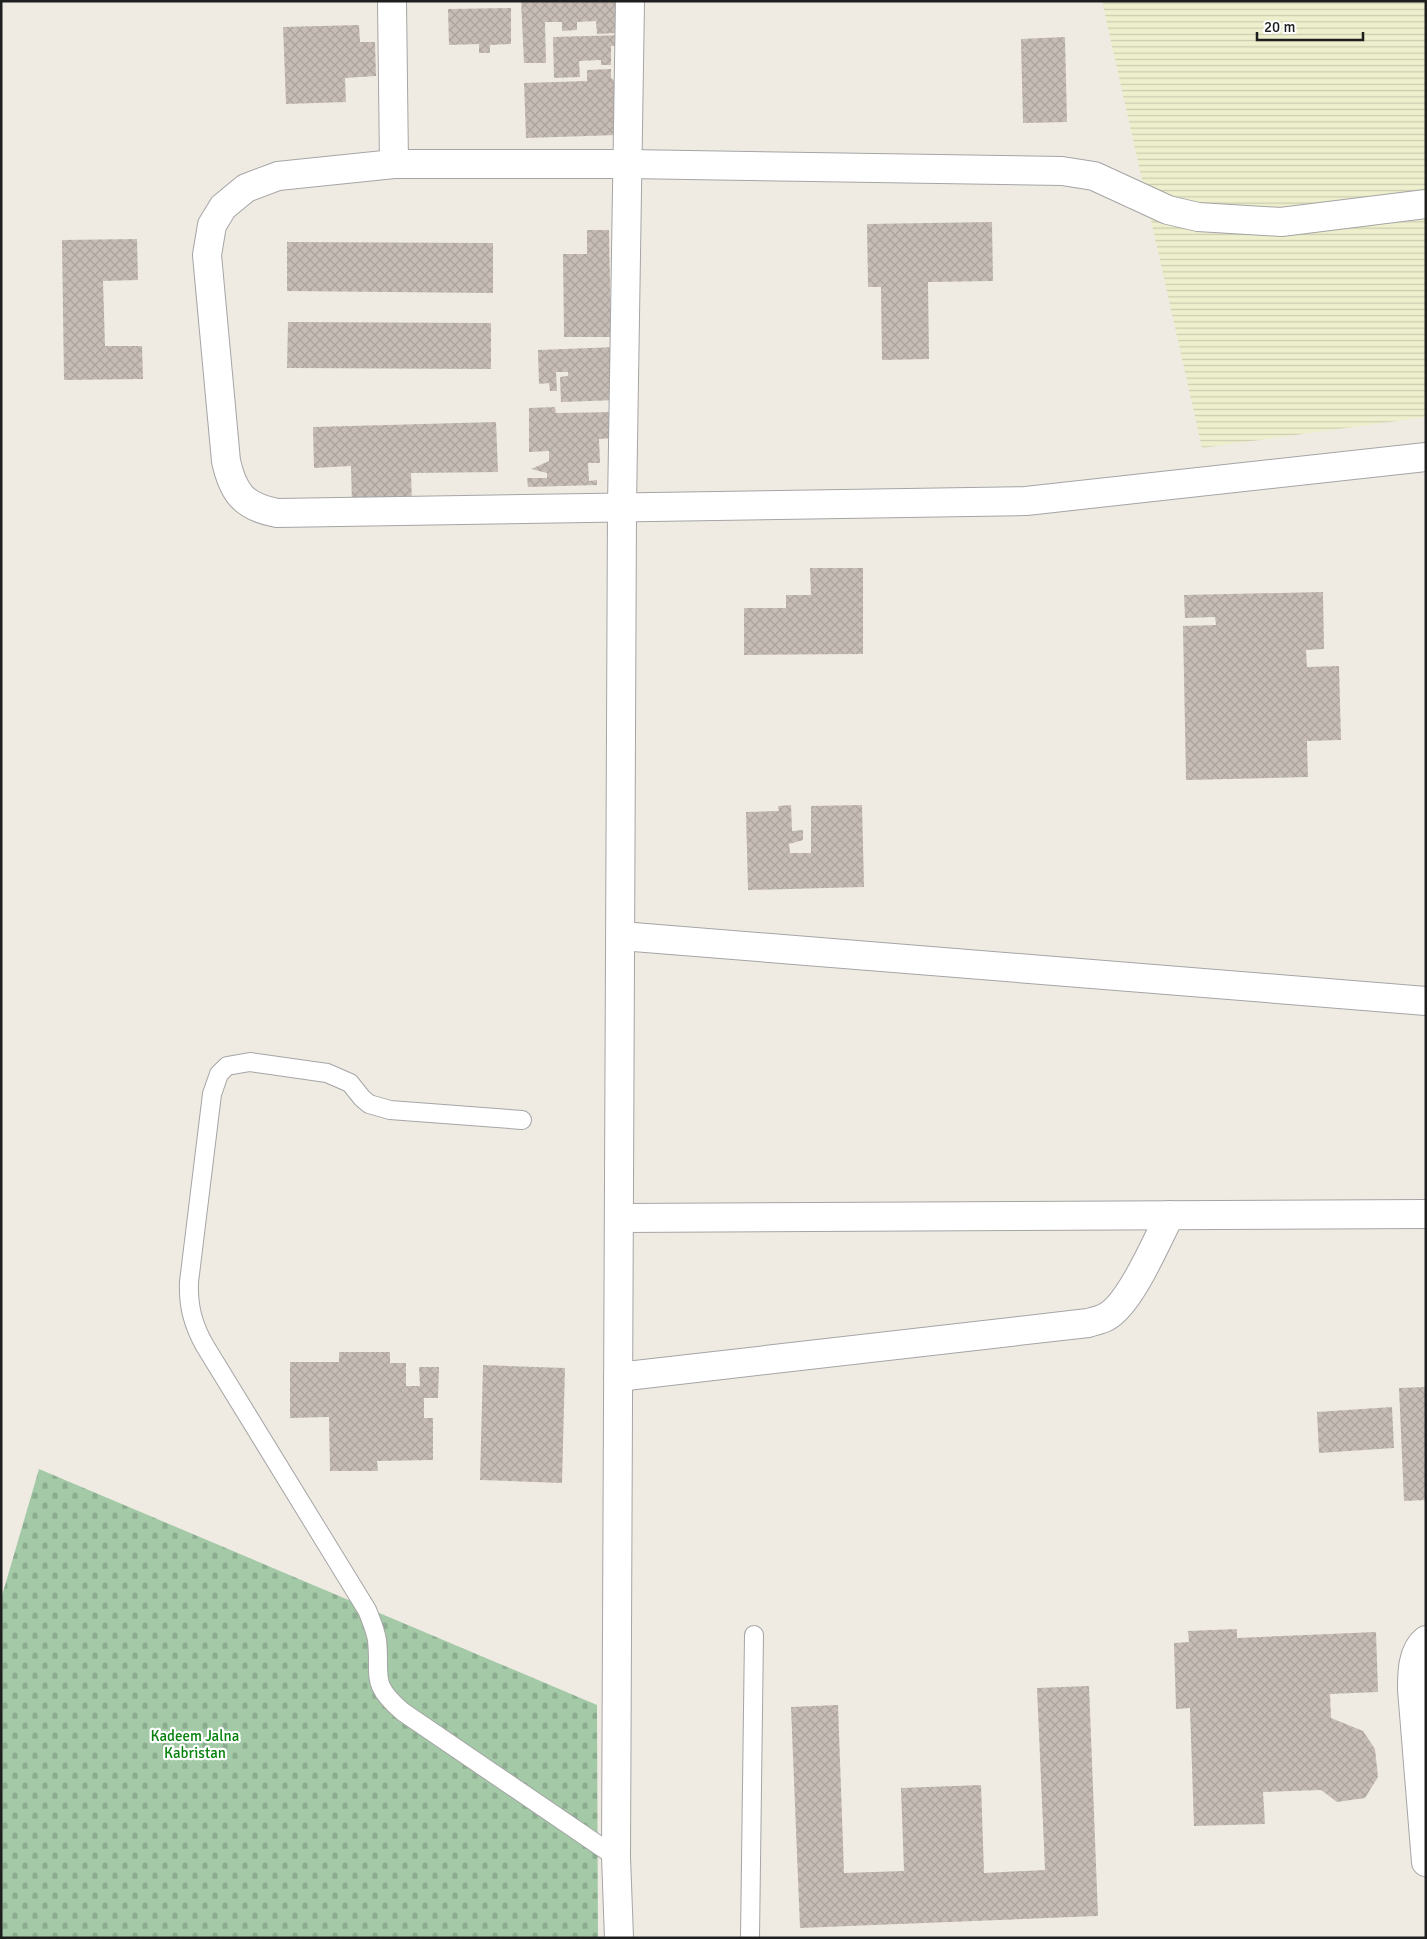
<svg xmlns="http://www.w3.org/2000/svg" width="1427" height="1939" font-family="Signika,sans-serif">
<defs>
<pattern id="farmland-rules" width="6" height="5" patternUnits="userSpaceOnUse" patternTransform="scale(1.25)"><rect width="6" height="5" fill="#eeefcd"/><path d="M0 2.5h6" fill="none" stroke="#ccccb0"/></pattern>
<pattern id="cemetery-stones" width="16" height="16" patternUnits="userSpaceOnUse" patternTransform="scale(1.25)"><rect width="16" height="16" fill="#a3c9a7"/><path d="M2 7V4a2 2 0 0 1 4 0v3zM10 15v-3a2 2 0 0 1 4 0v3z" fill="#8cac8f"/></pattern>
<pattern id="building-cross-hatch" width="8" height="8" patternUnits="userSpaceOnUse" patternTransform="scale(1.25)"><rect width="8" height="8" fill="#c7bdb6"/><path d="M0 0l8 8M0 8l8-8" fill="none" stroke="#aaa29c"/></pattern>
</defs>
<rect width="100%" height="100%" fill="#efebe3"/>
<polygon fill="url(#farmland-rules)" points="1102,1 1426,1 1426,417 1202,448"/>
<polygon fill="url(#cemetery-stones)" points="39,1469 597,1705 598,1938 1,1938 1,1599"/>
<g fill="url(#building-cross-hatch)">
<polygon points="521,1 617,1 619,33 597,34 596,21 577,22 577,30 562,31 562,22 545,22 546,63 524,63"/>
<polygon points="511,8 511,44 490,45 490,53 479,53 479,44 449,45 448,9"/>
<polygon points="359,25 360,42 375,42 376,76 345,78 346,102 286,104 283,27"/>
<polygon points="623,35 623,46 611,46 611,65 601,65 601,60 579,61 580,77 554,78 553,37"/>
<polygon points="1065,37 1067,122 1023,123 1021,39"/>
<polygon points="611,69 611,78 617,82 619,135 526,138 524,83 587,81 587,70"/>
<polygon points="992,222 993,281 928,282 929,359 882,360 881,287 868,287 867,224"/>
<polygon points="587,230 609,230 611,337 564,337 563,254 587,254"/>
<polygon points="137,239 138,280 103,281 105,346 142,346 143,379 64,380 62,240"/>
<polygon points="287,242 493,243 493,293 287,291"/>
<polygon points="288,322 491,323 491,369 287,368"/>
<polygon points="617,347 619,400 561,402 560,377 568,376 568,372 556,372 557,391 550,391 549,383 539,384 538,350"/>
<polygon points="555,407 556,413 615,412 616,438 599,439 600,463 588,463 589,481 597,480 597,485 528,487 527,478 547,478 547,473 531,469 549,461 549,451 529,452 529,408"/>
<polygon points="496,422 498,472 411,473 412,503 352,505 351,466 314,468 313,427"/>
<polygon points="810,568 863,568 863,654 744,655 744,608 786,608 786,595 811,595"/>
<polygon points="1323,592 1324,649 1306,650 1307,667 1339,666 1341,740 1307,741 1308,777 1186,780 1183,626 1216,625 1215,617 1185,618 1184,595"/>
<polygon points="791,805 792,831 803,830 803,840 789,844 790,853 811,853 811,806 862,805 864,887 748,890 746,812 779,811 778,806"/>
<polygon points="339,1352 390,1352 390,1363 406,1363 406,1386 420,1386 419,1367 439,1367 438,1398 424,1398 424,1418 433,1418 433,1460 377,1461 378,1471 330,1471 329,1417 290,1418 290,1362 339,1362"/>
<polygon points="483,1365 565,1368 562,1483 480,1480"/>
<polygon points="1426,1387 1426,1500 1404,1501 1399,1388"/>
<polygon points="1392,1407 1394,1448 1319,1453 1317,1412"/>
<polygon points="1237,1629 1237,1638 1376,1632 1378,1692 1330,1694 1331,1718 1363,1731 1375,1749 1378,1777 1365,1798 1337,1802 1321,1790 1263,1792 1265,1824 1194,1826 1190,1708 1176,1709 1174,1643 1189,1642 1188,1631"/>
<polygon points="1089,1686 1098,1916 800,1928 791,1707 838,1705 844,1873 904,1871 901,1788 981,1785 984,1873 1045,1870 1037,1688"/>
</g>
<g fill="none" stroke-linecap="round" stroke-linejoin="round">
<defs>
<g id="service">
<path d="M522,1120L390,1110L369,1104L362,1098L350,1083L327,1073L250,1062L227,1066L219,1074L212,1094L189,1282C188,1306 193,1325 205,1346L367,1610C371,1620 375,1629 377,1640C381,1677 369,1683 403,1712L616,1857"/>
<polyline points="750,1938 754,1635"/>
</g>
<g id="minor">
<polyline points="392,1 394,164"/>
<path d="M1426,204L1281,222L1198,217L1168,210L1094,176L1062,171L628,164H394L278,176L246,188L223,207L212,225L207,255L226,461C233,493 244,507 277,513L1026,501L1426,457"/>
<polyline points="621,936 1426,1001"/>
<polyline points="620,1218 1426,1214"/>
<path d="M618,1377L1088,1323C1094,1321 1101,1320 1106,1317C1130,1305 1157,1240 1170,1215"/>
<path d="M1426,1640C1412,1651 1412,1673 1412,1689L1426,1862"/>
<polyline points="619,1938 616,1857 622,507 630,1"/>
</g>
</defs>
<use href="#service" stroke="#a5a5a5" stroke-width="20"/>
<use href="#minor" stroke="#a5a5a5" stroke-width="30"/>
<use href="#service" stroke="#fff" stroke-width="18"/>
<use href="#minor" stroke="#fff" stroke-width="28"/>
</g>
<g text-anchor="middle" stroke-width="4.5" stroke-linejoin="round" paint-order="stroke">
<g font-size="15" fill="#06810c" stroke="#fff">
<text x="195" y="1741">Kadeem Jalna<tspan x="195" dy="17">Kabristan</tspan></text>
</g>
</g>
<rect width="1427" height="1939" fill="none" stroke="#1e1e1e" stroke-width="5"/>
<path d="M1257 32v8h106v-8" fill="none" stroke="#1e1e1e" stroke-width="2.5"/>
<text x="1264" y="32" font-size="15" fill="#1e1e1e" stroke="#ffffff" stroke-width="4" paint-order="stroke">20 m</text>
</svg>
